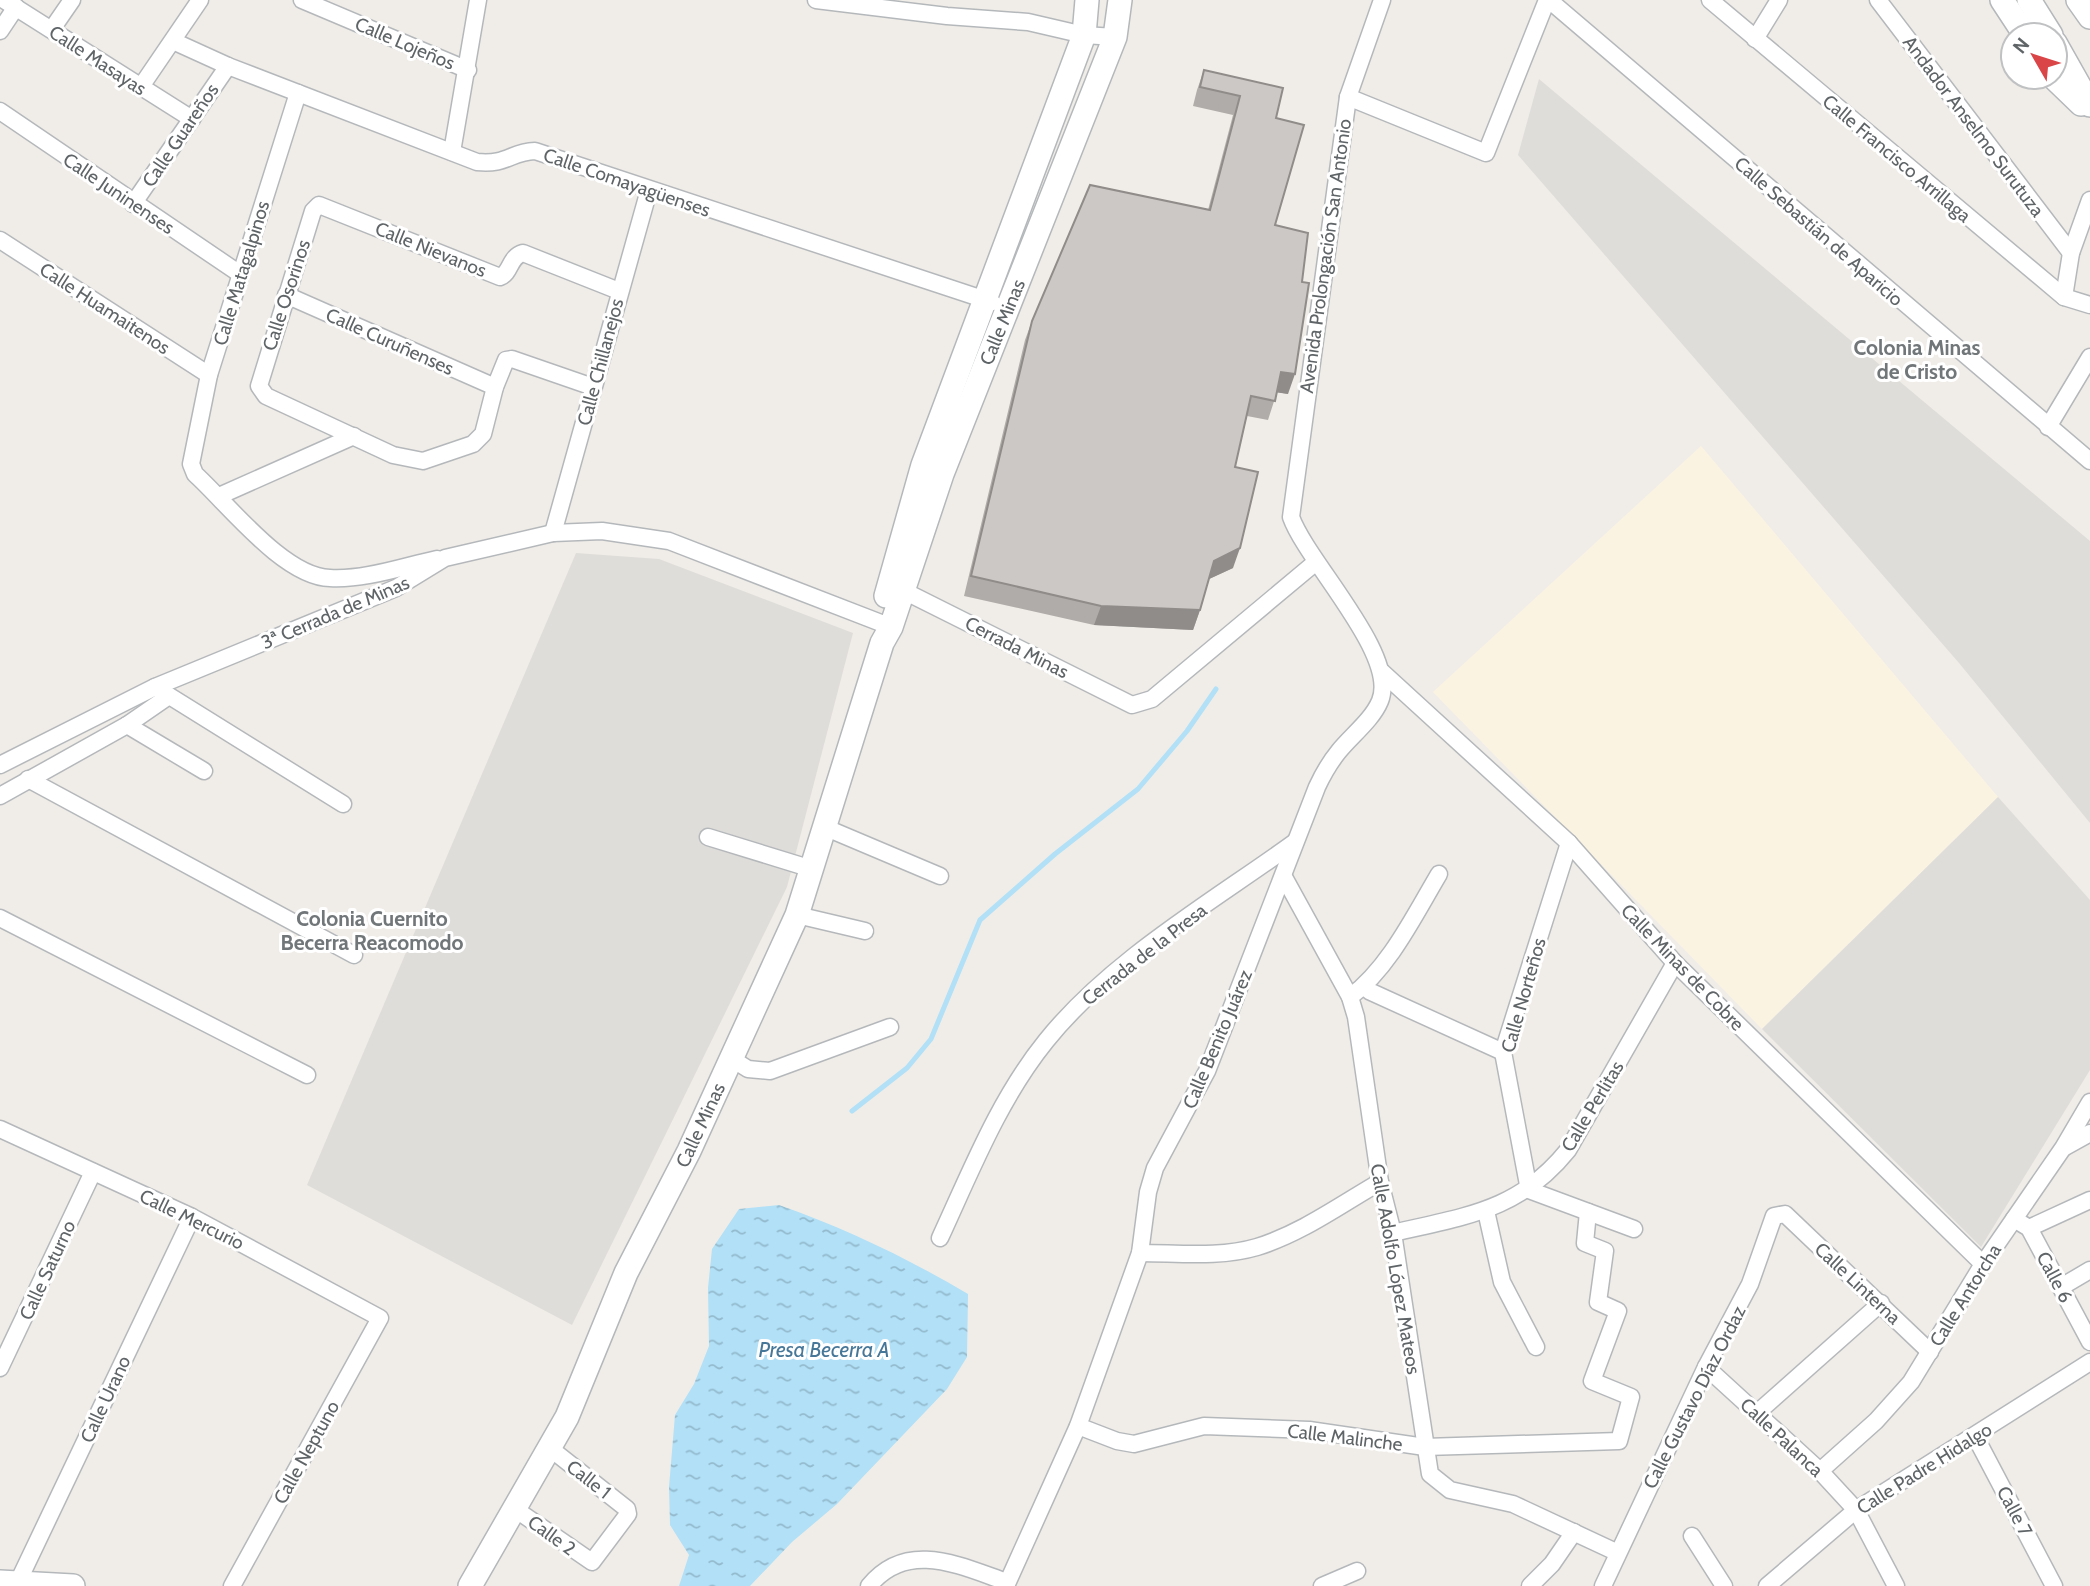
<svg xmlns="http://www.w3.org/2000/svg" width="2090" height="1586" font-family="Cabin,sans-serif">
<defs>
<pattern id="water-ripples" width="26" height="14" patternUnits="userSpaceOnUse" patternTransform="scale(1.75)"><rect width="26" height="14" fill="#b1e0f7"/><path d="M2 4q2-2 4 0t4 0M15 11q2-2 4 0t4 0" fill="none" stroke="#93b9cc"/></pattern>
</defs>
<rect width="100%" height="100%" fill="#f0ede8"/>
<polygon fill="#fbf3e2" points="1701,446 1998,797 1762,1029 1433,692"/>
<g fill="#dfddda">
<polygon points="1539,79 2090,541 2090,823 1959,663 1518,155"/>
<polygon points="576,553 659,559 853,633 787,887 572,1325 307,1185"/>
<polygon points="1998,797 2090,900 2090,1070 1981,1247 1762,1029"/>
</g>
<path fill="url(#water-ripples)" d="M779,1205C845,1228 909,1259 968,1294L967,1357L947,1389L837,1504L792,1542L750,1586H679L689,1555L670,1525L669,1487L675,1415L694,1384L709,1346L708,1288L712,1249L739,1209Z"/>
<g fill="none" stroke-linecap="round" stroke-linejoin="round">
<polyline stroke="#b1e0f7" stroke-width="5" points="852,1111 907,1068 931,1039 980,920 1055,854 1138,789 1187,731 1216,689"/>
<defs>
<g id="street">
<polyline points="4,0 192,119"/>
<polyline points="302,0 468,70"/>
<polyline points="816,0 947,16 1028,22 1084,35 1115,37"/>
<polyline points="1549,0 2090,461"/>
<polyline points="1710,0 2064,297 2090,305"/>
<polyline points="1878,0 2071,253"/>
<polyline points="52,29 72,0"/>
<polyline points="0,31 16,7"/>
<polyline points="1755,39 1779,0"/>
<path d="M173,41L228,66L477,162C508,165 510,152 535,151L992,302"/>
<polyline points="140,88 200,0"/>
<path d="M298,93L209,375L191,464L195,474C228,504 284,577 330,578C365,580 404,566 437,559"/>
<polyline points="1348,97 1486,153 1547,0"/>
<polyline points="0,111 240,274"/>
<polyline points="452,152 478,0"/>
<polyline points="133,204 228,66"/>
<polyline points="0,240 209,375"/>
<polyline points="286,295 495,387"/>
<polyline points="2064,297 2071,253 2090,200"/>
<path d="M593,387L512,359L506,360L495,387L483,434L473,444L423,461L393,455L266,396L259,386L313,211L319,205L500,277C511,273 509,257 523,253L619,291"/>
<polyline points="2048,427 2090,357"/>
<polyline points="219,496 354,436"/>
<polyline points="553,533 649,190"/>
<polyline points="894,586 1132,705 1152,699 1316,562"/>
<polyline points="1382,672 1569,843 1675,963 1983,1264"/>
<polyline points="155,687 343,804"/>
<polyline points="127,725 204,771"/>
<polyline points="0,765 155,687 396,588 445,558 553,533 602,531 669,541 881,623"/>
<polyline points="28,779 354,955"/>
<polyline points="0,796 127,725 169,696"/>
<polyline points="824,827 940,876"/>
<polyline points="708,837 812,869"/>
<polyline points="1569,843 1503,1052 1529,1190 1634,1229"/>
<polyline points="1284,877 1350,997 1356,1017 1380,1182 1393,1233 1430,1474 1450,1490 1513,1504 1616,1552"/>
<polyline points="797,915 865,931"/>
<polyline points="0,918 307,1075"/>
<polyline points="1369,991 1503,1052"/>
<path d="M1350,997C1389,968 1414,916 1439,874"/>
<polyline points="732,1059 748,1069 770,1071 890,1027"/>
<polyline points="0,1129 192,1217 380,1318 232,1586"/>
<polyline points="2065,1147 2090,1133"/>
<polyline points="1486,1211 1502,1282 1536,1347"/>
<polyline points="2014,1219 2029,1228 2090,1342"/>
<polyline points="2029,1228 2090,1200"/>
<path d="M1393,1233C1465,1216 1519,1211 1568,1150L1675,963"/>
<path d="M940,1238C971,1171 999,1099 1046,1041C1110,961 1212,902 1295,842"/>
<path d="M1140,1253C1178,1253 1220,1258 1257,1247C1302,1233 1340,1205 1380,1182"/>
<polyline points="2061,1287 2090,1270"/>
<polyline points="1706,1367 1820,1471 1856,1510 1896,1586"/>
<polyline points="0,1368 93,1172"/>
<polyline points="1757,1413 1881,1303"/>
<polyline points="1078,1426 1117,1441 1134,1444 1204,1426 1309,1430 1425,1447 1619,1441 1631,1397 1592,1381 1618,1311 1598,1302 1605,1251 1585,1243 1588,1212"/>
<polyline points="1975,1436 2054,1586"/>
<polyline points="1820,1471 1876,1421 1911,1382 1983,1264 2063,1148 2090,1102"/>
<polyline points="515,1509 592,1562 628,1514 627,1509 551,1449"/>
<polyline points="1692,1536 1724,1586"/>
<polyline points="18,1582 192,1217"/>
<path d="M869,1586C907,1539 960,1566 1007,1582"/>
<path d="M1006,1586L1078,1426L1140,1253L1148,1192L1155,1168L1207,1071L1317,787C1323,774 1330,762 1339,751C1352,735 1372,720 1380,701C1399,655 1307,562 1291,517L1348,97L1382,0"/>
<polyline points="1322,1586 1357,1571"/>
<polyline points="1530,1586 1552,1564 1574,1532"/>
<polyline points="1603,1586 1706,1367 1750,1284 1774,1216 1785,1214 1930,1352"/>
<polyline points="1767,1586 1856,1510 2090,1362"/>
</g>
<g id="secondary">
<polyline points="2002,0 2025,35"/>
<polyline points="2029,0 2051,35"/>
<polyline points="2078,0 2090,17"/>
<polyline points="2055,43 2090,105"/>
<polyline points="2053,77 2081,104"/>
<polyline points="886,596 923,465 1084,35 1087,0"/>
<polyline points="0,1582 73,1586"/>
<polyline points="470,1586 567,1417 626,1273 689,1151 797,915 882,643 891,627 942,474 1115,37 1120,0"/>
</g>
</defs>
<use href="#street" stroke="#b5b8bb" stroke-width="19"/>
<use href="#secondary" stroke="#b4b8bb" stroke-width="26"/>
<use href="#street" stroke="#fff" stroke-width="16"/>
<use href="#secondary" stroke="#fff" stroke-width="23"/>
</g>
<polygon fill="#afaca9" points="1204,70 1276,118 1275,225 1288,394 1277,392 1268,420 1247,416 1235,467 1233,568 1209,579 1200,610 1193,630 1094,625 964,596 1025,340 1032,321 1208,210 1233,115 1193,106 1197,90"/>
<g fill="#8f8c8a">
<polygon points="1281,372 1295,374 1288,394 1274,392"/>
<polygon points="1240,548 1233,568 1207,580 1214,561"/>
<polygon points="1101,606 1200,610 1193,630 1094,625"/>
</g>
<polygon fill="#ccc8c5" stroke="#8f8c8a" stroke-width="2" points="1204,70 1283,88 1276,118 1304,125 1275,225 1308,233 1302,282 1309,283 1295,374 1281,372 1275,401 1251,396 1235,467 1258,472 1240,548 1214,561 1200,610 1101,606 971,576 1032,321 1090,185 1210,210 1240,96 1200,87"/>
<g text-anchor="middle" stroke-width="6" stroke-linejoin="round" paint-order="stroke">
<g font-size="19" fill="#5f6467" stroke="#fff">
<text transform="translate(405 43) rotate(23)" y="7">Calle Lojeños</text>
<text transform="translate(98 60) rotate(33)" y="7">Calle Masayas</text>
<text transform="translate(1974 126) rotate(53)" y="7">Andador Anselmo Surutuza</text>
<text transform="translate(180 135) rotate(-56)" y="7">Calle Guareños</text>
<text transform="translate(1897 158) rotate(40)" y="7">Calle Francisco Arrillaga</text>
<text transform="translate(627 182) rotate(19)" y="7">Calle Comayagüenses</text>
<text transform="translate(119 193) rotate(34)" y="7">Calle Juninenses</text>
<text transform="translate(1819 231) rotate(41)" y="7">Calle Sebastián de Aparicio</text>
<text transform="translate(431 249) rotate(22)" y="7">Calle Nievanos</text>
<text transform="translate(1325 256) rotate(-82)" y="7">Avenida Prolongación San Antonio</text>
<text transform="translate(241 273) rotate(-73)" y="7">Calle Matagalpinos</text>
<text transform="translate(286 295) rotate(-72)" y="7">Calle Osorinos</text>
<text transform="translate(105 308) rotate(33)" y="7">Calle Huamaitenos</text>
<text transform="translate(1002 322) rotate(-68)" y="7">Calle Minas</text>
<text transform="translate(390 341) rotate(24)" y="7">Calle Curuñenses</text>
<text transform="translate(600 362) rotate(-75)" y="7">Calle Chillanejos</text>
<text transform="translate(335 612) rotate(-23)" y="7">3ª Cerrada de Minas</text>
<text transform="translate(1017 647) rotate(27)" y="7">Cerrada Minas</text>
<text transform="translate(1144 954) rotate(-38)" y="7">Cerrada de la Presa</text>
<text transform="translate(1683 967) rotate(46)" y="7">Calle Minas de Cobre</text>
<text transform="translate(1523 995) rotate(-74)" y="7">Calle Norteños</text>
<text transform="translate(1217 1039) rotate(-67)" y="7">Calle Benito Juárez</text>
<text transform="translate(1592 1106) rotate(-59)" y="7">Calle Perlitas</text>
<text transform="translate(700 1125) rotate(-65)" y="7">Calle Minas</text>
<text transform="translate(192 1219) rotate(26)" y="7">Calle Mercurio</text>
<text transform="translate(1396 1269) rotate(80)" y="7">Calle Adolfo López Mateos</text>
<text transform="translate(47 1270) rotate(-65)" y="7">Calle Saturno</text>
<text transform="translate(2055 1277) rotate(62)" y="7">Calle 6</text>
<text transform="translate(1858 1283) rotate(43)" y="7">Calle Linterna</text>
<text transform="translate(1965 1295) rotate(-58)" y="7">Calle Antorcha</text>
<text transform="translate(1694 1397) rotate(-63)" y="7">Calle Gustavo Díaz Ordaz</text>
<text transform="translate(105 1399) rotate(-65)" y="7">Calle Urano</text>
<text transform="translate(1345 1437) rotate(7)" y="7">Calle Malinche</text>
<text transform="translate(1782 1437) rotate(43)" y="7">Calle Palanca</text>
<text transform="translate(306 1452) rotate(-61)" y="7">Calle Neptuno</text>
<text transform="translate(1924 1468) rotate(-32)" y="7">Calle Padre Hidalgo</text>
<text transform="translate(589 1479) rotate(38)" y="7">Calle 1</text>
<text transform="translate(2015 1511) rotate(62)" y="7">Calle 7</text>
<text transform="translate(552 1535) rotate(36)" y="7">Calle 2</text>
</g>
<g font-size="21" font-weight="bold" fill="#717679" stroke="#fff">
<text x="1917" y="355">Colonia Minas<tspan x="1917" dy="24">de Cristo</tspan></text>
<text x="372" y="926">Colonia Cuernito<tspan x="372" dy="24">Becerra Reacomodo</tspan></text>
</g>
<g font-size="21" font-style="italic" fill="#477798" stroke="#fff">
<text x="824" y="1357">Presa Becerra A</text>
</g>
</g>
<g transform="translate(2034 56) rotate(309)"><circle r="33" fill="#ffffff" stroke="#bfc1c2" stroke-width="2"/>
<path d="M0-5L12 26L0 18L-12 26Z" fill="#da4548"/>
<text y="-10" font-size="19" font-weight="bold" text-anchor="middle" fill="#5f6467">N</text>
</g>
</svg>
